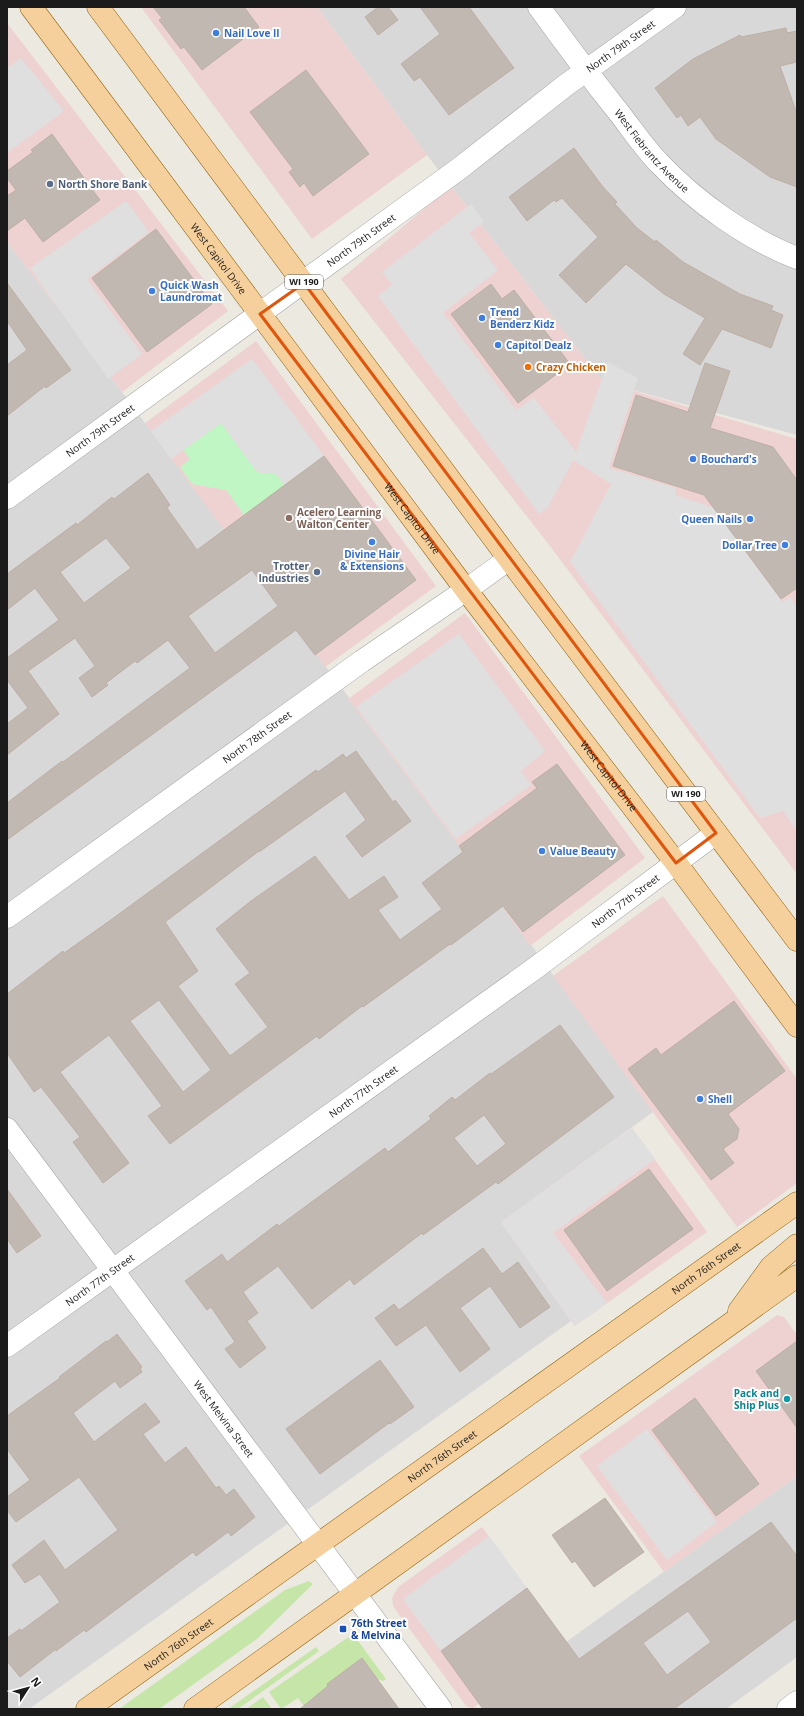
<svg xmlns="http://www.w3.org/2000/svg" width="804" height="1716" font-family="'Open Sans',sans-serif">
<rect width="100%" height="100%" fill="#ece9e1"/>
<g fill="#d9d8d8">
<polygon points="317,7 797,7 797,435 603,382 427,155"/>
<polygon points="7,242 122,392 454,839 653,1112 501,1222 571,1321 29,1709 7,1709"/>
<polygon points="797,1476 797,1657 726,1709 483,1709 566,1642"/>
</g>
<g fill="#edd2d1">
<polygon points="141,7 317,7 427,155 312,239"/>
<polygon points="7,23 228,311 122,392 7,242"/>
<polygon points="451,186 603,382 797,439 797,874 543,537 341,279"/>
<polygon points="256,341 436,586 325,667 145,423"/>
<polygon points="465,613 645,858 530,946 454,839 348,699"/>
<polygon points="663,896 797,1079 797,1183 737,1227 553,976"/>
<polygon points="632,1128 707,1232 575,1326 501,1222"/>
<polygon points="777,1315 784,1317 797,1335 797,1476 664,1572 579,1456"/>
<polygon points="482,1527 566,1642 473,1708 467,1707 397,1612 393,1605 392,1598 398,1587"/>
</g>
<g fill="#c6e5a9">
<polygon points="309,1581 313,1584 258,1638 159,1709 119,1709 285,1590"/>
<polygon points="353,1634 386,1679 383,1681 377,1679 362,1658 327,1684 345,1709 310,1706 308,1702 304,1706 298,1698 281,1709 269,1692"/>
<polygon points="316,1647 319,1651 238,1709 228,1709"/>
<polygon points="263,1697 272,1709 246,1709"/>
</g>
<polygon fill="#bff6c4" points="221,423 257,472 276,474 284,485 244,515 226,490 192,484 180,467 190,459 183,450"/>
<g fill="#dfdfdf">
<polygon points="21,58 64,111 7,153 7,68"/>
<polygon points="126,201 149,232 87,279 142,354 108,379 30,268"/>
<polygon points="471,204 484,222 469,233 498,270 443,313 516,410 534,398 576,452 608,362 638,378 609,468 676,488 675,495 714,508 782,602 790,597 797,607 797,831 783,811 760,818 570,562 611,484 573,460 548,507 539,514 378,296 392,285 382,272"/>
<polygon points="252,359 324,456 284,485 276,474 257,472 221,423 171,459 151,431"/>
<polygon points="459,634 545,751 521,771 531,785 456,839 356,707"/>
<polygon points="632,1128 655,1159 553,1233 607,1303 575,1326 501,1222"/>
<polygon points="647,1429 717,1522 667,1560 597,1466"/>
<polygon points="489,1536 527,1588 441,1651 403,1599"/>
</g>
<g fill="#c0b8b1" stroke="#bdafa4" fill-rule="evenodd">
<polygon points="153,7 244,7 259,27 202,70 184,47 181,49 159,20 162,18"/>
<polygon points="378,7 388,7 398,20 378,35 365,17"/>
<polygon points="420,7 469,7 514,68 449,115 420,77 414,81 401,64 440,34"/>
<polygon points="786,28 787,33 797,31 797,62 780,66 797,114 797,187 770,177 716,139 700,117 688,126 681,115 677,118 655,88 693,59 740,35 741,37"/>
<polygon points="306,70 369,154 313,196 304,183 300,187 289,172 293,169 250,112"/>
<polygon points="52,134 100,200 43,242 25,218 7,231 7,196 16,190 7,178 7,171 33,152 31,150"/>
<polygon points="574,148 603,187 617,202 615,204 637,228 655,242 656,240 683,262 740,294 773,306 771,310 783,315 771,348 722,329 700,365 683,354 705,318 664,294 626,264 586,303 559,275 598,237 562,198 556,202 554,200 527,221 509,197"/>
<polygon points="156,229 212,304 147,352 92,278"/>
<polygon points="7,283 71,370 46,388 45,386 7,416 7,365 27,350 7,321"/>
<polygon points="491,284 502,299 514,290 570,364 518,403 451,314"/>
<polygon points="705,363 730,371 710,428 773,447 797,480 797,588 781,599 704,495 613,466 636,395 688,412"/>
<path d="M324,456L416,580L315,655L296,630L7,840V803L62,761L63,762L190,668L168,640L137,663L135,661L106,683L108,685L92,697L79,678L95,666L75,638L28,671L59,714L7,755V724L28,708L7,680V658L59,620L35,588L7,610V574L76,523L77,525L112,497L114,499L148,473L170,505L167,508L197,550ZM106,538L131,568L84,603L60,572ZM252,570L278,606L215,653L188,616Z"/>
<path d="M356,751L393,802L395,800L411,821L362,857L346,836L366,820L345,791L259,852V851L165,922L198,971L178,986L230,1056L268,1027L235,984L250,973L216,929L251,901L315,856L349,900L384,876L398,897L378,910L400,940L442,909L422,883L463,852L459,846L537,788L532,782L557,764L625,855L523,932L503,906L451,945L450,944L363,1007L362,1006L319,1039L317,1036L170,1144L148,1116L162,1106L109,1035L60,1072L129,1163L103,1183L73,1142L80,1137L41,1087L34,1092L7,1053V994L63,951L64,953L108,922L316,770L318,772L343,754L346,758ZM159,1000L211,1070L183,1092L130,1021Z"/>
<polygon points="734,1001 785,1071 728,1114 739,1129 737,1139 723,1149 734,1163 711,1180 628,1069 656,1048 661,1055"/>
<path d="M560,1025L614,1097L498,1184L496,1182L423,1235L422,1233L354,1285L350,1279L312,1309L278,1266L243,1292L258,1313L247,1321L266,1348L240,1368L225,1349L235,1342L211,1307L207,1310L185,1281L222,1254L227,1262L277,1224L279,1226L385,1148L388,1152L431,1119L429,1116L452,1097L455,1100L490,1073L491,1074ZM484,1115L506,1144L477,1166L454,1138Z"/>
<polygon points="649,1169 693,1229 607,1291 564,1230"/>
<polygon points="7,1189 41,1236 17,1253 7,1239"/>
<polygon points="483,1248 502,1274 518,1262 550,1307 520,1328 490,1286 460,1308 490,1349 460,1372 426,1325 396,1346 375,1318 394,1304 399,1310"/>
<polygon points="117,1334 142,1367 140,1368 142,1372 120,1388 115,1381 73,1413 94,1442 145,1403 160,1422 143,1434 165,1463 186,1447 216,1488 219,1486 226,1495 234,1489 255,1517 231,1536 228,1532 196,1556 193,1552 86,1632 84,1630 56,1651 56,1649 20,1677 7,1661 7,1638 20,1629 21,1631 60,1602 40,1574 25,1583 12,1565 44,1540 65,1570 118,1530 79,1477 16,1522 7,1510 7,1497 30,1480 7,1449 7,1416 60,1378 59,1377 106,1341 107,1342"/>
<polygon points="797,1341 797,1428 756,1371"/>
<polygon points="380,1360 414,1407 390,1424 389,1423 320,1474 286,1429"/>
<polygon points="695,1398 759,1484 716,1516 652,1430"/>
<polygon points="605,1498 644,1552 594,1587 575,1561 572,1563 552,1535"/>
<path d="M771,1522L797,1556V1618L674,1709H483L441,1651L527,1588L579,1659ZM688,1611L711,1642L667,1675L643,1643Z"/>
<polygon points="362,1658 399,1709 300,1709 328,1686 327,1684"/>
</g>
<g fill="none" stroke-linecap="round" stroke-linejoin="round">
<defs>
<g id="minor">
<path id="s1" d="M539,7C565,43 592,79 620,114C633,131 645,149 660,164C696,202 748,239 797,258"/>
<path id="s2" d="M7,498L398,213L460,168L566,85L675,7"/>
<path id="s3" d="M7,917L362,661L466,590L509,559"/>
<path id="s4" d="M7,1129L441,1709"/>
<path id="s5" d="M7,1346L534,969L716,833"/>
<polyline points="788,1709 797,1702"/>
</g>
<g id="major">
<path id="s6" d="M31,7L466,590L676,863L797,1026"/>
<polyline points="98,7 509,559 797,940"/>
<polyline points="739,1311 771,1267 797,1245"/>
<path id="s7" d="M87,1709L797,1203"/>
<polyline points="195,1709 797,1276"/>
</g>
</defs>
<use href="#minor" stroke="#a2a2a2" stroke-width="23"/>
<use href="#major" stroke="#8a6008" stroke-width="23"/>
<use href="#minor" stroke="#fff" stroke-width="22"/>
<use href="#major" stroke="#f6d09c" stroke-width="22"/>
</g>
<path fill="none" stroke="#de560d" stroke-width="3" stroke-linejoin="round" d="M304,283L716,833L676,863L260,314Z"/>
<g fill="#3f7fe0" stroke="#fff" stroke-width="1.5">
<circle cx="216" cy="33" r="4"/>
<circle cx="152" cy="291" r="4"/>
<circle cx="482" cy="318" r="4"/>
<circle cx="498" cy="345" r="4"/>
<circle cx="693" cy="459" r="4"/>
<circle cx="750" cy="519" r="4"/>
<circle cx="372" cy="542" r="4"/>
<circle cx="785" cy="545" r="4"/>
<circle cx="542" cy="851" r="4"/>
<circle cx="700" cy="1099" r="4"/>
</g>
<g fill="#5c6f8a" stroke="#fff" stroke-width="1.5">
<circle cx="50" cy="184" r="4"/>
<circle cx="317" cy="572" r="4"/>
</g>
<circle fill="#e8710a" stroke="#fff" stroke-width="1.5" cx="528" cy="367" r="4"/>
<circle fill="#8d6e63" stroke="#fff" stroke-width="1.5" cx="289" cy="518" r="4"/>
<circle fill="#0f9aa8" stroke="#fff" stroke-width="1.5" cx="787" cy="1399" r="4"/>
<rect fill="#1a4fb4" stroke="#fff" stroke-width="1.5" x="339" y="1625" width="8" height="8" rx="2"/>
<g text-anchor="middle" stroke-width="4" stroke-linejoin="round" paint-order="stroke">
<g fill="#fff" stroke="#5f5f5f" stroke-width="1">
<rect x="285" y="275" width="38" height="14" rx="3"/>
<rect x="667" y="787" width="38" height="14" rx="3"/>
</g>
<g font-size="9" font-weight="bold" fill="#1b1b1b">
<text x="304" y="285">WI 190</text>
<text x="686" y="797">WI 190</text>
</g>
<g font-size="10" font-weight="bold" fill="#366cbe" stroke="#fff" text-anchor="start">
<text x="224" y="37">Nail Love II</text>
<text x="160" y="289">Quick Wash<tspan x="160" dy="12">Laundromat</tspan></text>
<text x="490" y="316">Trend<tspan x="490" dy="12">Benderz Kidz</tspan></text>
<text x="506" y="349">Capitol Dealz</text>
<text x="701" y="463">Bouchard's</text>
<text x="742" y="523" text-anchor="end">Queen Nails</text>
<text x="777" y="549" text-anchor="end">Dollar Tree</text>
<text x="372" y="558" text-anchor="middle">Divine Hair<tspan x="372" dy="12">&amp; Extensions</tspan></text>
<text x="550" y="855">Value Beauty</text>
<text x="708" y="1103">Shell</text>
</g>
<g font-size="10" fill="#1b1b1b" stroke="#fff">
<text dy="4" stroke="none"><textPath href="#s2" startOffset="762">North 79th Street</textPath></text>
<text dy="4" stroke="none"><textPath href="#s1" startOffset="183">West Fiebrantz Avenue</textPath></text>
<text dy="4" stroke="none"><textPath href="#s2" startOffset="438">North 79th Street</textPath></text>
<text dy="4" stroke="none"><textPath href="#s6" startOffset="314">West Capitol Drive</textPath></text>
<text dy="4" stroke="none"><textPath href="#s2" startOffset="115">North 79th Street</textPath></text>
<text dy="4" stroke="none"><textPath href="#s6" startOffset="638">West Capitol Drive</textPath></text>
<text dy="4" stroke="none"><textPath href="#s3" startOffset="308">North 78th Street</textPath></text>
<text dy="4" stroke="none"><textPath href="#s6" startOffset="962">West Capitol Drive</textPath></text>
<text dy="4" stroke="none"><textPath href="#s5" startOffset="762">North 77th Street</textPath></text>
<text dy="4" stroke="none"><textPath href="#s5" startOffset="438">North 77th Street</textPath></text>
<text dy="4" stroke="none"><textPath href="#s7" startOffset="760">North 76th Street</textPath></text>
<text dy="4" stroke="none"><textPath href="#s5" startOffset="114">North 77th Street</textPath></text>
<text dy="4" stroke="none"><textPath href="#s4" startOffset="362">West Melvina Street</textPath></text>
<text dy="4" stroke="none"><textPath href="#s7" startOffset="436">North 76th Street</textPath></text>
<text dy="4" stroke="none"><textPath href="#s7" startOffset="112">North 76th Street</textPath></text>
</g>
<g font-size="10" font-weight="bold" fill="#4e5e75" stroke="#fff" text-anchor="start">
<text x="58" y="188">North Shore Bank</text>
<text x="309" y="570" text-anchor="end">Trotter<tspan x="309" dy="12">Industries</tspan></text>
</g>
<g font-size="10" font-weight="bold" fill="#c56008" stroke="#fff" text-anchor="start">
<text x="536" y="371">Crazy Chicken</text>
</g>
<g font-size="10" font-weight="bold" fill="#785e54" stroke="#fff" text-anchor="start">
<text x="297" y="516">Acelero Learning<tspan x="297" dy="12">Walton Center</tspan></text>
</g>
<g font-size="10" font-weight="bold" fill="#0d838f" stroke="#fff" text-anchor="end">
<text x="779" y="1397">Pack and<tspan x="779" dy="12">Ship Plus</tspan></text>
</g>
<g font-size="10" font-weight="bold" fill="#164399" stroke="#fff" text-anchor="start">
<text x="351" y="1627">76th Street<tspan x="351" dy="12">&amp; Melvina</tspan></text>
</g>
</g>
<rect width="804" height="1716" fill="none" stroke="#1b1b1b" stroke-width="16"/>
<g transform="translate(28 1688) rotate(54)" stroke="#ffffff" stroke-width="3" paint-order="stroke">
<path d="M0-3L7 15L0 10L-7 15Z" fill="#1b1b1b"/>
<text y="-6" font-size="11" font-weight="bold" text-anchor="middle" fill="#1b1b1b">N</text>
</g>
</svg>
